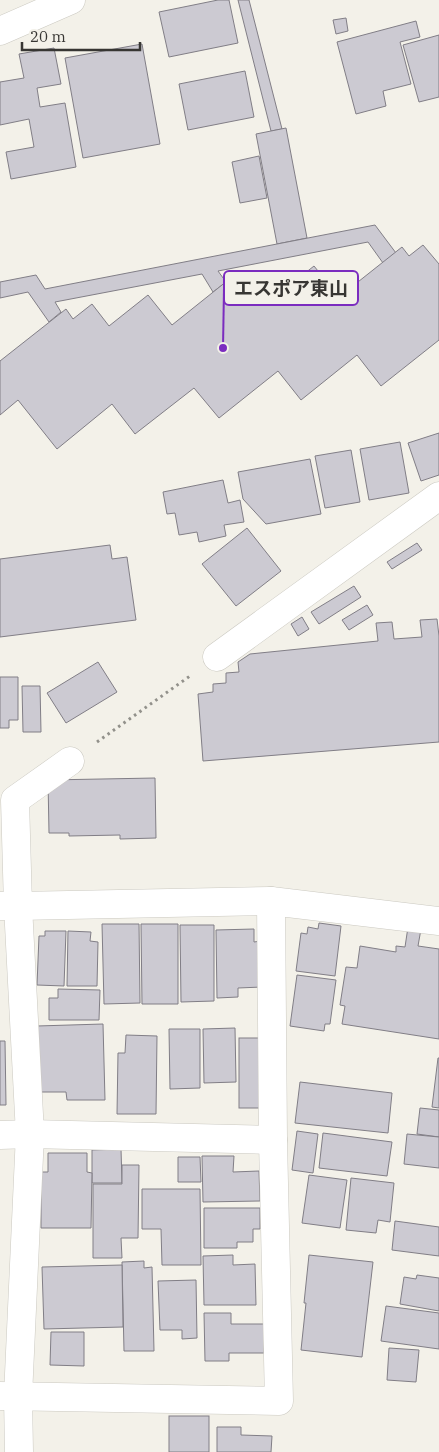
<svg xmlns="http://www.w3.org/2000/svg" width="439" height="1452" font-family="'IBM Plex Serif','Noto Sans JP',serif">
<rect width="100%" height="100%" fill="#f3f1e9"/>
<g fill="#cccad2" stroke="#817e86">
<polygon points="218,0 229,0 238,43 169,57 159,12"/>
<polygon points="238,0 249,0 282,129 271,131"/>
<polygon points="346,18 348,31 336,34 333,20"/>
<polygon points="416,21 420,37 400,42 411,84 383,91 386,106 356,114 337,42"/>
<polygon points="439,35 439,97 419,102 403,45"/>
<polygon points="142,44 160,144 83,158 65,58"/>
<polygon points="54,48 61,84 37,88 40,107 65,103 76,167 11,179 6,152 34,147 29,119 0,125 0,82 24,78 19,54"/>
<polygon points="245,71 254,117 188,130 179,84"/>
<polygon points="286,128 307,238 277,244 256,134"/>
<polygon points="259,156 267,198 240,203 232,162"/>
<polygon points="375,225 396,253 383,263 368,242 218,271 226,282 213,292 202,274 55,302 61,312 49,322 28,292 0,298 0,282 36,275 45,289"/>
<polygon points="423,245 439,264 439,340 381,386 357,355 301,400 278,371 219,418 194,388 135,434 112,404 57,449 18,400 0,415 0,361 66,309 73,319 92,304 109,326 148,295 172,325 232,277 243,290 259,278 275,297 314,266 339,297 402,247 409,256"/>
<polygon points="439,433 439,475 421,481 408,443"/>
<polygon points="400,442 409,493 369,500 360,449"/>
<polygon points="351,450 360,502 325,508 315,456"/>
<polygon points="310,459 321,514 266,524 243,499 238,472"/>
<polygon points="223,480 228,503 240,500 244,522 224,525 226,536 199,542 197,532 179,535 175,513 167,514 163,492"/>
<polygon points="247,528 281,571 236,606 202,564"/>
<polygon points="417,543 422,550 392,569 387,562"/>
<polygon points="110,545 112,559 127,557 136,620 0,637 0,559"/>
<polygon points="354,586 361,597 319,624 311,612"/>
<polygon points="367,605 373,615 349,630 342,620"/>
<polygon points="302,617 309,629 298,636 291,624"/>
<polygon points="437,619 439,636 439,742 203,761 198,694 213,692 213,684 226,683 226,673 239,672 238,662 250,654 378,641 376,623 392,622 394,639 422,637 420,620"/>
<polygon points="98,662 117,692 66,723 47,693"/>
<polygon points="0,677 18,677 18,720 9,720 9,728 0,728"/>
<polygon points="22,686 40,686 41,732 23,732"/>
<polygon points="155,778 156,838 120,839 120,835 69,836 69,833 49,833 48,780"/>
<polygon points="319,923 341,926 335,976 296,971 301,933 307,934 308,927 318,929"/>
<polygon points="102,924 139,924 140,1003 104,1004"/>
<polygon points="141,924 178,924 178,1004 142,1004"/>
<polygon points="180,925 214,925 214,1001 181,1002"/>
<polygon points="408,927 421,929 418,946 439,949 439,1039 342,1024 345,1006 340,1005 346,967 357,968 360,946 396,952 396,946 405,947"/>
<polygon points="254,929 254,942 261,941 262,987 238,988 238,997 217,998 216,930"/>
<polygon points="45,931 66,931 64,986 37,985 39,936 45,936"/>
<polygon points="68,931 91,932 90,941 98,942 97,986 67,986"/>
<polygon points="297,975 336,980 330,1024 325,1024 324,1031 290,1026"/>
<polygon points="58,989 100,990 99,1020 49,1020 49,998 58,998"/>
<polygon points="103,1024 105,1100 67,1100 66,1092 38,1092 37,1026"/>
<polygon points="235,1028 236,1082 204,1083 203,1029"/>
<polygon points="169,1029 200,1029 200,1088 170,1089"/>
<polygon points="126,1035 157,1036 156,1114 117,1114 118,1053 125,1053"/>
<rect x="239" y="1038" width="23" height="70"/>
<polygon points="0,1041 5,1041 6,1105 0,1105"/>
<polygon points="438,1058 439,1058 439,1108 432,1107"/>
<polygon points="300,1082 392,1093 388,1133 295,1123"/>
<polygon points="420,1108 439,1110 439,1137 417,1134"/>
<polygon points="297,1131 318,1134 313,1173 292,1170"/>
<polygon points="323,1133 392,1142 387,1176 319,1168"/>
<polygon points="407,1134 439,1137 439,1168 404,1164"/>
<polygon points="121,1149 122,1183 92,1183 92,1150"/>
<polygon points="48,1153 87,1153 87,1172 92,1173 91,1228 41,1228 41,1172 48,1172"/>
<polygon points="202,1156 234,1156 233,1172 259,1171 260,1201 203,1202"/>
<polygon points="178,1157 200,1157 201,1182 178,1182"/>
<polygon points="122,1165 139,1165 138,1238 121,1238 122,1258 93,1258 93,1184 122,1184"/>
<polygon points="309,1175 347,1180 340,1228 302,1223"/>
<polygon points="351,1178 394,1183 390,1222 378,1220 376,1233 346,1230"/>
<polygon points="142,1189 200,1189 201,1265 162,1265 161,1229 142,1229"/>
<polygon points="204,1208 260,1208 260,1229 253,1229 253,1242 237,1242 237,1248 204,1248"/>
<polygon points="395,1221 439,1227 439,1256 392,1250"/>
<polygon points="233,1255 233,1265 255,1264 256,1305 204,1305 203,1256"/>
<polygon points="309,1255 373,1262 362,1357 301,1350 306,1303 304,1303"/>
<polygon points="144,1261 144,1268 152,1267 154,1351 124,1351 122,1262"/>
<polygon points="122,1265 123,1327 44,1329 42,1267"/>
<polygon points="417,1275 439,1278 439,1311 400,1304 404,1277 416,1279"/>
<polygon points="196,1280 197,1338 182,1339 182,1330 160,1330 158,1281"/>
<polygon points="386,1306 439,1313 439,1349 381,1341"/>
<polygon points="204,1313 231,1313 231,1324 264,1324 264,1353 229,1353 229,1361 205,1361"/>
<polygon points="51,1332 84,1332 84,1366 50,1365"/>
<polygon points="389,1348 419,1350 416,1382 387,1380"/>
<rect x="169" y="1416" width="40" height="36"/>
<polygon points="217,1427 241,1427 241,1435 272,1436 271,1452 217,1452"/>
</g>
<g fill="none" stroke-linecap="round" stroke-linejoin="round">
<defs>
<g id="minor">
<polyline points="0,31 71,0"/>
<polyline points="217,657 439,496"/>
<polyline points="1,906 18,906 15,800 70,761"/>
<polyline points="0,1135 30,1134 273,1140"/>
<polyline points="0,1396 279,1401 273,1140 271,901 439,921"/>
<polyline points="19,1452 18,1396 30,1134 18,906 271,901"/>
</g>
</defs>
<use href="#minor" stroke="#cbc9c1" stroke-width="29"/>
<polyline stroke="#92918b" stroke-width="3" stroke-dasharray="2.5 4" stroke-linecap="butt" points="97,742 190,676"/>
<use href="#minor" stroke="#fff" stroke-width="28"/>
</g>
<path fill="none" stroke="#7b2cbf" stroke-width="2" d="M223 348L224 288"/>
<circle fill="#7b2cbf" stroke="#f3f1e9" stroke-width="2" cx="223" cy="348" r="5"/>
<rect fill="#f3f1e9" stroke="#7b2cbf" stroke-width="2" x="224" y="271" width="134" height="34" rx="5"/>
<g font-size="19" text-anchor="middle" font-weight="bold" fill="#373633">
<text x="291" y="295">エスポア東山</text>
</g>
<path d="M22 42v8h118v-8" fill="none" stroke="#373633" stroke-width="2.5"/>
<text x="30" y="42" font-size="15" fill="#373633" stroke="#f3f1e9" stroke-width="4" paint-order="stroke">20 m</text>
</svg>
